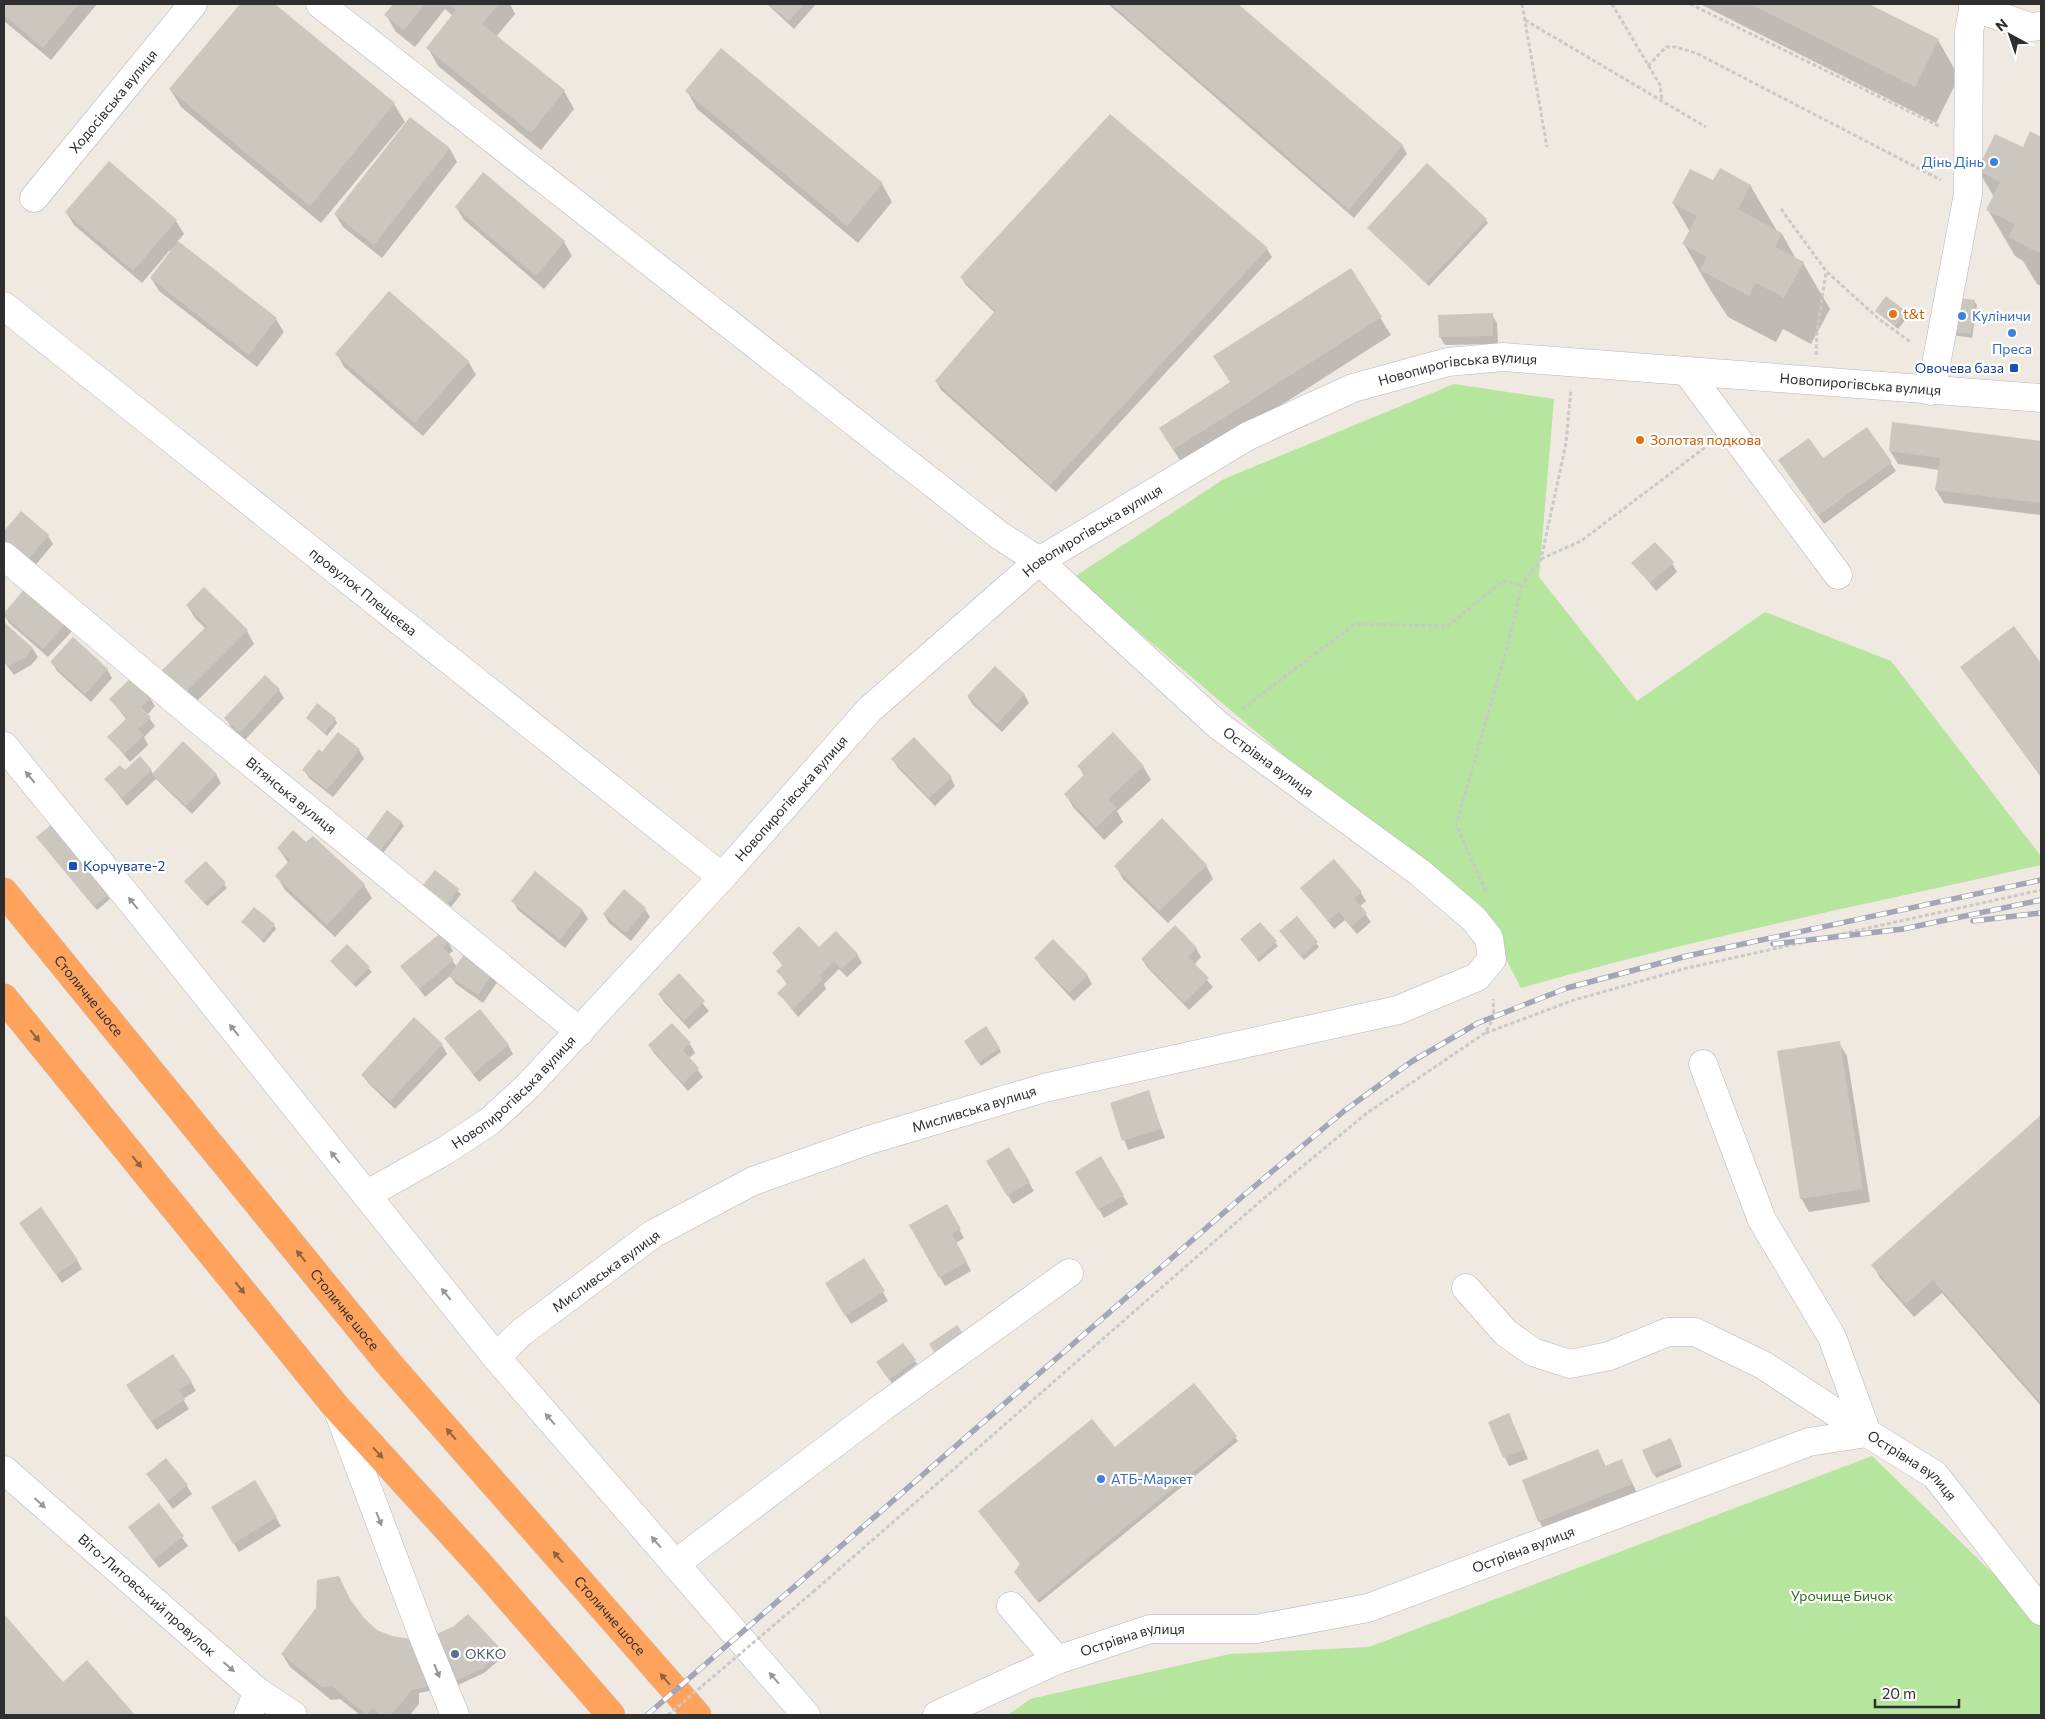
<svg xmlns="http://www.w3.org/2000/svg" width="2045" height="1719" font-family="Commissioner,sans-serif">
<rect width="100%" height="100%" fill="#efe9e1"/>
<g fill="#b6e59e">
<path d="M1454,384L1554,399L1539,577L1637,701L1765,612L1891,661L2041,856V865C1867,904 1692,939 1521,988L1492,932L1074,577L1224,479Z"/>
<polygon points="1872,1456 2041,1620 2041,1715 1008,1715 1030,1699 1230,1654 1369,1647"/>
</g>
<g fill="#0003">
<polygon points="4,4 97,4 51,60 4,21"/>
<polygon points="242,4 273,4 394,104 405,122 321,223 181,107 170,89"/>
<polygon points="395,4 510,4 515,14 496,37 564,91 574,109 541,150 438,66 428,48 453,16 445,9 415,47 396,32 386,15"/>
<polygon points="767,4 816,4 794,29"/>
<polygon points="1108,4 1236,4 1402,145 1407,154 1354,218"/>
<polygon points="1700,4 1866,4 1938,40 1959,77 1936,123"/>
<polygon points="687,91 882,184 892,202 858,243 697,109"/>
<polygon points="411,118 450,149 457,162 382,258 343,227 335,214"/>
<polygon points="2031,133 2041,138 2041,286 2037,284 2023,261 2015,256 1988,210 1994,197 1978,170 2023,149"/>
<polygon points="1714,182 1750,185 1777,231 1782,234 1796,259 1803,263 1830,309 1811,344 1783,329 1776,342 1728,317 1711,291 1684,244 1690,232 1673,203"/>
<polygon points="456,207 564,242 572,256 544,289 464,220"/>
<polygon points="66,212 176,221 184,234 177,242 276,319 284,332 257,367 159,291 151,278 171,252 170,250 142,283 74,225"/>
<polygon points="1486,220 1488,223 1429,286 1368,228"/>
<polygon points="1267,249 1272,257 1056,492 941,390 936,381 995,313 966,285 961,277"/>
<polygon points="1350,270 1391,335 1184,467 1171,446 1231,383"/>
<polygon points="1886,298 1908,316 1898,329 1877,311"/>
<polygon points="1974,301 1977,305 1972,338 1952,335"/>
<polygon points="1492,315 1497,323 1498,344 1445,345 1440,337"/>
<polygon points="337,354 468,361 476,375 423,436 344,367"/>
<polygon points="1893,423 2041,442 2041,515 1944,503 1936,490 1939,470 1898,464 1890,451"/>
<polygon points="1866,428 1896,471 1824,524 1785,469 1823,460"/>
<polygon points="21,513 48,536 53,544 33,568 4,543 4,532"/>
<polygon points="1633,563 1672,563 1677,572 1656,591"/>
<polygon points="27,588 72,631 48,657 9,623 4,614"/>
<polygon points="204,588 247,631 254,644 192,706 170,684 206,629 195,618 187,605"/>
<polygon points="4,624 33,649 38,657 31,665 14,675 4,662"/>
<polygon points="2014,628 2041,665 2041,777 1961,667"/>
<polygon points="52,662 107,669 112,678 91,702 57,671"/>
<polygon points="265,676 279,690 284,698 245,740 231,727 226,718"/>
<polygon points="1024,694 1029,703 1002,732 973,705 968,697"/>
<polygon points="150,698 155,706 147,715 155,726 144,737 148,745 130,762 109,737 127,720 111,700"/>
<polygon points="307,718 335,719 337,723 327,736"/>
<polygon points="359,750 364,759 333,797 309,778 304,770 323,753"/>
<polygon points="893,759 951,778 955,786 935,806 898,768"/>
<polygon points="1079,766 1143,766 1151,780 1117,811 1123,822 1104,840 1073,807 1066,794 1084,776"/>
<polygon points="151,770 153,774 216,774 221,783 192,814 156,779 127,806 106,779 125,772"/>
<polygon points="401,822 404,826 383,853 367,839"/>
<polygon points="51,826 110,899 97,910 40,841"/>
<polygon points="307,844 364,885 372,898 335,937 285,890 277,876 289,864 278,848"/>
<polygon points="206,863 227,888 207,906 188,885"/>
<polygon points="1206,865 1213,879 1168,923 1123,879 1116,866"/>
<polygon points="435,872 461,894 451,907 425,885"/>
<polygon points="536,873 583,911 588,919 565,948 518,910 513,901"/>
<polygon points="1302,888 1361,893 1366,901 1360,906 1371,922 1357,934 1345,920 1334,929"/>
<polygon points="645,909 650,917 631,941 609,923 604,914"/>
<polygon points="1297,918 1319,947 1304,960 1283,935"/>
<polygon points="243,922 274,925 276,929 264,943"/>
<polygon points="1260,924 1278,946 1259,962 1244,943"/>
<polygon points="448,942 453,951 448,955 457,967 500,978 483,1003 456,984 450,976 425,997 402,966"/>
<polygon points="347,946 372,972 356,987 334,965"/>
<polygon points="1196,948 1201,957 1194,965 1213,987 1189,1010 1147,967 1142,959"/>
<polygon points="819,949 857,954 862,963 847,977 839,969 824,984 826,989 798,1017 779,993 788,985 778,972 783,966 773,953"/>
<polygon points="1036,958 1087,975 1092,984 1074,1001 1041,966"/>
<polygon points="679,975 709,1011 689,1029 664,1002 659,994"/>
<polygon points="445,1038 508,1045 513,1054 479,1082"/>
<polygon points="1839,1043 1847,1056 1870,1202 1809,1212 1801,1198"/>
<polygon points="690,1044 695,1053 689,1058 703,1077 688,1091 654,1053 649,1045"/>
<polygon points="442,1045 447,1054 395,1109 368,1083 363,1075"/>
<polygon points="967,1045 999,1048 1001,1052 981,1066"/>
<polygon points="1148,1092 1165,1138 1128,1150 1111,1103"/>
<polygon points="2041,1117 2041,1406 1942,1293 1914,1317 1880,1278 1873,1265"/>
<polygon points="1009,1149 1034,1191 1013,1204 988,1161"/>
<polygon points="1100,1158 1128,1204 1104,1218 1077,1172"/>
<polygon points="946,1206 964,1238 956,1243 971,1271 945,1286 911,1225"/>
<polygon points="26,1232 77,1260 82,1269 62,1283"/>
<polygon points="864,1260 888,1301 851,1324 826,1284"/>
<polygon points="915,1361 917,1364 892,1383 880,1366"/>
<polygon points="191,1382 196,1391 183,1399 189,1409 157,1430 132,1394"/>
<polygon points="1194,1385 1238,1441 1039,1603 1018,1577 1115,1449"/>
<polygon points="1489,1423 1513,1424 1528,1459 1509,1466"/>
<polygon points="1673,1444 1682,1467 1656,1478 1654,1474"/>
<polygon points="1598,1451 1606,1467 1621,1460 1639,1497 1547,1534 1539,1521"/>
<polygon points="147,1474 187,1486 192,1494 173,1509"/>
<polygon points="255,1482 281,1526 239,1552 212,1507"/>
<polygon points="159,1505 188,1546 159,1568 130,1527"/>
<polygon points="352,1604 363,1619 377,1631 392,1638 502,1652 504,1656 484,1673 458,1685 419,1693 419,1704 410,1715 360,1715 340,1699 331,1700 290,1667 282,1654"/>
<polygon points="4,1616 63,1683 87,1662 133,1715 4,1715"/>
</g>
<g fill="#cbc7bf">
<polygon points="4,4 79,4 43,48 4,15"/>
<polygon points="240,4 275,4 395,103 310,206 169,89"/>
<polygon points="393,4 425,4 404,30 384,15"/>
<polygon points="449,4 499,4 482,24 565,90 531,133 426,48 456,10"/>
<polygon points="768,4 804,4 789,21"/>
<polygon points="1111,4 1238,4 1403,145 1349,210"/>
<polygon points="1750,4 1869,4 1939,39 1915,87"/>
<polygon points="721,48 883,183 847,226 685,91"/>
<polygon points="1110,114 1268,248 1050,485 935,381 995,311 960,277"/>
<polygon points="410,117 450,148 374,245 334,214"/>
<polygon points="2030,131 2041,137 2041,254 2008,237 2015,224 1986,210 2000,182 1977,170 1995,134 2023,147"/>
<polygon points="109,161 177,220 133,271 65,212"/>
<polygon points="1427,163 1487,219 1426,283 1367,228"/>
<polygon points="1720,168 1751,185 1738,209 1782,233 1775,247 1804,262 1784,298 1756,283 1749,296 1700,270 1707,257 1682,244 1697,216 1672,203 1690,169 1713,180"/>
<polygon points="483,172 565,241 536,276 455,207"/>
<polygon points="178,241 277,318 249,355 150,278"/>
<polygon points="1351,268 1382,317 1173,450 1159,428 1230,382 1213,356"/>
<polygon points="389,291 469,361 415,423 335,354"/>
<polygon points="1886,296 1906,311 1895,326 1875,311"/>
<polygon points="1953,297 1975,300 1971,334 1949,332"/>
<polygon points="1493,313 1493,336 1439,337 1438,315"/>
<polygon points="1892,422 2041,441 2041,503 1935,490 1940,458 1889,451"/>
<polygon points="1867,427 1892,462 1818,516 1778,460 1809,438 1823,458"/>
<polygon points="21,511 49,535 27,561 4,541 4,531"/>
<polygon points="1655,542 1674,562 1650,583 1631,563"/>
<polygon points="27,586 68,621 43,649 4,616 4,613"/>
<polygon points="204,587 248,630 184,694 161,671 207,626 186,605"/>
<polygon points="4,622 33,648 26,657 8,667 4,661"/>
<polygon points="2014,626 2041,663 2041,776 1960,667"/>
<polygon points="73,637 108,669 85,694 50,662"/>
<polygon points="995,666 1025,694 997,724 967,696"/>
<polygon points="265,675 280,689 240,733 224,718"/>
<polygon points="132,677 151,697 141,707 151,717 138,729 144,735 124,754 107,737 127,718 109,699"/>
<polygon points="317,703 336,718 325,733 306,718"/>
<polygon points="338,732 360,749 327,790 302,770 319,749 322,752"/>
<polygon points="1113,732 1144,766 1108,799 1117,808 1096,828 1064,794 1085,774 1077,766"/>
<polygon points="914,737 952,777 929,798 891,759"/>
<polygon points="183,741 217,774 186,806 152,774"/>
<polygon points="140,756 152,770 122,798 104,779 120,765 125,770"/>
<polygon points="387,810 402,822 381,850 366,839"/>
<polygon points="1162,818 1207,865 1159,911 1114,866"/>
<polygon points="51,825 109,894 94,907 36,837"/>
<polygon points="293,830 306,842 313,836 365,884 327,925 275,876 290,860 277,848"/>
<polygon points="1334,859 1362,892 1354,898 1367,913 1351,927 1339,912 1328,921 1300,888"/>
<polygon points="206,861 226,883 204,903 184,881"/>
<polygon points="435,870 459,889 448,904 423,885"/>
<polygon points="535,871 583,910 560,940 511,901"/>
<polygon points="624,889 646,908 626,933 603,914"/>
<polygon points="254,907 275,924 262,940 241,922"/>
<polygon points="1297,916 1318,942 1301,957 1279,931"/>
<polygon points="1260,922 1277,941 1257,959 1240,939"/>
<polygon points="1175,925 1197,948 1188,957 1209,978 1184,1003 1141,959"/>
<polygon points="799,926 819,947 836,931 858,954 841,969 834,961 819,976 823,979 793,1009 777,993 788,983 776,971 783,965 772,953"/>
<polygon points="442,932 449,942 443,947 454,960 419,989 400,966"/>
<polygon points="1053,939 1088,975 1069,993 1034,958"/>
<polygon points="347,944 370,967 353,984 330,961"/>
<polygon points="468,949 496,969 478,995 449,976"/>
<polygon points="679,973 705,1001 684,1021 658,994"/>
<polygon points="480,1009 509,1045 473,1074 444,1038"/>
<polygon points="414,1017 443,1044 390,1101 361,1075"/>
<polygon points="672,1023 691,1043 683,1050 699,1068 683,1083 648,1045"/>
<polygon points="986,1026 1000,1048 978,1063 964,1041"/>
<polygon points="1840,1041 1863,1189 1800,1199 1777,1051"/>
<polygon points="1149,1090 1161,1129 1122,1141 1110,1103"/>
<polygon points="2041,1115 2041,1403 1933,1280 1906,1304 1871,1265"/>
<polygon points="1009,1147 1030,1182 1007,1196 986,1161"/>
<polygon points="1101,1156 1124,1195 1098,1210 1075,1172"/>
<polygon points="947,1204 961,1229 952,1234 967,1262 939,1278 909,1225"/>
<polygon points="41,1207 78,1260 56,1275 19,1223"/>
<polygon points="864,1258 885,1291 845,1316 825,1283"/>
<polygon points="957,1325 965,1336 937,1356 929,1344"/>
<polygon points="903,1343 916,1360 889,1380 876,1362"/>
<polygon points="173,1354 192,1382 179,1390 185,1400 151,1422 126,1385"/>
<polygon points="1194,1383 1237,1436 1037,1600 1014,1572 1020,1564 978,1511 1092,1419 1115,1447"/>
<polygon points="1509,1413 1524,1450 1503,1458 1488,1422"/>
<polygon points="1671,1438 1681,1463 1653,1475 1642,1450"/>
<polygon points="1598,1449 1605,1466 1622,1459 1632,1484 1538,1522 1522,1480"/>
<polygon points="166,1458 188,1485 168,1501 146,1474"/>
<polygon points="255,1480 277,1517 233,1544 211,1507"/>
<polygon points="159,1503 184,1536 153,1560 128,1527"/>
<polygon points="339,1576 350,1599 364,1618 377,1630 392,1636 411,1639 437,1634 454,1626 468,1614 503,1651 482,1669 455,1681 412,1690 391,1715 381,1715 373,1708 366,1715 332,1686 322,1687 281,1654 316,1608 317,1580"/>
<polygon points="4,1614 63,1682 87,1660 135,1715 4,1715"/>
</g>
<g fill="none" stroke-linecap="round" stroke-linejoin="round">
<defs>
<g id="minor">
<path id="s1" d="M320,4L999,535L1039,561L1219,726L1419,872L1474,919L1489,938L1492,959L1477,977L1398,1010L1044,1088L869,1140L753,1181L653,1234L522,1332L496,1357"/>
<polyline points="1973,7 2030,27 2041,26"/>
<path id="s2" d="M34,198L193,4"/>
<path id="s3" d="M4,306L722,877"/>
<polyline points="1688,373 1838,575"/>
<polyline points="1931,391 1968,194 1969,32 1974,4"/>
<path id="s4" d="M4,556L200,721L580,1032"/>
<polyline points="4,746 132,902 496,1357 806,1715"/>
<polyline points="1703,1064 1762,1220 1832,1337 1867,1433"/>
<path id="s5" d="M366,1195L446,1150L490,1121L528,1086L722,877L869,710L1039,561L1248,436L1353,388L1448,362L1503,357L2041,398"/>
<polyline points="1466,1288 1506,1333 1533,1352 1570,1364 1609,1356 1668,1332 1695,1332 1763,1365 1867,1433"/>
<polyline points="337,1408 423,1636 455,1715"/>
<path id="s6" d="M4,1470L258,1692L293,1715"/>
<polyline points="675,1564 883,1407 1069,1273"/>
<polyline points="1011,1606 1057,1660"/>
<polyline points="248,1715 258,1692"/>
<path id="s7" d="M937,1715L1057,1660L1150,1629H1256L1368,1608L1809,1442L1867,1433L1935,1475L2041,1611"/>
</g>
<g id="highway">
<path id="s8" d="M4,892L389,1364L697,1715"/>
<polyline points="4,998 337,1408 482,1567 611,1715"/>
</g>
</defs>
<use href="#minor" stroke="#b4b7c1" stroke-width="29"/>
<use href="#highway" stroke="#c9c9c9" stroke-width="29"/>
<g stroke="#c9c9c9" stroke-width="3" stroke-dasharray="4 2.5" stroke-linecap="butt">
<polyline points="1522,4 1547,147"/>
<polyline points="1612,4 1660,85 1662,101"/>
<polyline points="1690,4 1941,127"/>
<polyline points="1525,20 1706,127"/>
<polyline points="1648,66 1666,47 1676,47 1696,53 1941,180"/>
<polyline points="1781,209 1826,271 1879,319 1912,343"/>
<polyline points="1816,355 1817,332 1826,272"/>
<polyline points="1541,559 1581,541 1707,446"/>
<polyline points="1242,709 1355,624 1448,626 1503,581 1522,585"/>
<polyline points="1486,891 1456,825 1506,651 1522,585 1541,559 1566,443 1571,389"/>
<polyline points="1486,1033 1571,1001 1687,968 2041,890"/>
<polyline points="813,1592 1263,1199 1367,1113 1485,1033 1494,1017 1493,999"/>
</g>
<use href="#minor" stroke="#fff" stroke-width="28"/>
<use href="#highway" stroke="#ffa35c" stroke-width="28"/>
<defs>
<g id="rail">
<polyline points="1973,921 2041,913"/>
<polyline points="1773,944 1903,929 2041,900"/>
<polyline points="647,1715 1243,1196 1344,1111 1411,1062 1478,1023 1567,988 1687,956 2041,880"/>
</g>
</defs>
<use href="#rail" stroke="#a3a6b8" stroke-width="5.5"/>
<use href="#rail" stroke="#fff" stroke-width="4" stroke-dasharray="11" stroke-linecap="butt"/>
<polyline stroke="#c9c9c9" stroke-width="3" stroke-dasharray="4 2.5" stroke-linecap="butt" points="668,1715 813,1592"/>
</g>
<defs><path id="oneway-solid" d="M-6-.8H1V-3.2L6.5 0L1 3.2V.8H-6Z" transform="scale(1.25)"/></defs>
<g fill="#969696">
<use href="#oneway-solid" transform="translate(30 777) rotate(-129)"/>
<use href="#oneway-solid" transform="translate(133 903) rotate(-129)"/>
<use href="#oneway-solid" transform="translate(234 1030) rotate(-129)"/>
<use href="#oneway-solid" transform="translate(335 1157) rotate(-129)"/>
<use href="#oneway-solid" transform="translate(446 1294) rotate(-129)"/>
<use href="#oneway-solid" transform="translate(550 1419) rotate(-131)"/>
<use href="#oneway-solid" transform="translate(40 1503) rotate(42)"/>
<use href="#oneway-solid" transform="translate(379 1519) rotate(69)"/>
<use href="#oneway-solid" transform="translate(656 1542) rotate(-131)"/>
<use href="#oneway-solid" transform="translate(229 1667) rotate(41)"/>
<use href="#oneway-solid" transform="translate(437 1671) rotate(68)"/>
<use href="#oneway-solid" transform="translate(774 1678) rotate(-131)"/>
</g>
<g fill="#8c6343">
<use href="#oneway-solid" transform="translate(35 1036) rotate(51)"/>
<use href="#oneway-solid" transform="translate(137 1162) rotate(51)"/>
<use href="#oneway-solid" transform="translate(301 1256) rotate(-129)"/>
<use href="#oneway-solid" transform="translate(240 1288) rotate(51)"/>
<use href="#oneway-solid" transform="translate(451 1434) rotate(-131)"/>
<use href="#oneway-solid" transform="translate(378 1453) rotate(48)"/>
<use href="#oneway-solid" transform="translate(558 1557) rotate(-131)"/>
<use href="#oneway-solid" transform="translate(665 1679) rotate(-131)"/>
</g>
<g fill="#3f7fe0" stroke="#fff" stroke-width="2">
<circle cx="1994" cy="162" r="5"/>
<circle cx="1962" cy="316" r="5"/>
<circle cx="2012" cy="333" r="5"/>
<circle cx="1101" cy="1479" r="5"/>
</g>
<g fill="#e8710a" stroke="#fff" stroke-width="2">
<circle cx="1893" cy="314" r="5"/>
<circle cx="1640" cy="440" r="5"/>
</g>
<g fill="#1a4fb4" stroke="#fff" stroke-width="2">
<rect x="2009" y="363" width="10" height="10" rx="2.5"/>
<rect x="68" y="861" width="10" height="10" rx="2.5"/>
</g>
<circle fill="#5c6f8a" stroke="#fff" stroke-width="2" cx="455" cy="1654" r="5"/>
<g text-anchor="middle" stroke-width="4.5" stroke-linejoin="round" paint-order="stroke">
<g font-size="14" fill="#2e2e2e" stroke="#fff">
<text dy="5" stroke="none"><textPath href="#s2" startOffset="125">Ходосівська вулиця</textPath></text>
<text dy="5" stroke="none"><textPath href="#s5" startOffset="1396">Новопирогівська вулиця</textPath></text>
<text dy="5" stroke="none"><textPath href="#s5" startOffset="1801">Новопирогівська вулиця</textPath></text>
<text dy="5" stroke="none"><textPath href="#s5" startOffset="991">Новопирогівська вулиця</textPath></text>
<text dy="5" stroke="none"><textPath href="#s3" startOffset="459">провулок Плещеєва</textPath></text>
<text dy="5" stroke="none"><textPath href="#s1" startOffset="1215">Острівна вулиця</textPath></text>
<text dy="5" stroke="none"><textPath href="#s4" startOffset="374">Вітянська вулиця</textPath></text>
<text dy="5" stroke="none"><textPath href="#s5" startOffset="586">Новопирогівська вулиця</textPath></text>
<text dy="5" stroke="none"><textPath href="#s8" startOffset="134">Столичне шосе</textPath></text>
<text dy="5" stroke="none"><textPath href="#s5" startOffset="181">Новопирогівська вулиця</textPath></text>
<text transform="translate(974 1109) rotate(-17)" y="5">Мисливська вулиця</text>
<text transform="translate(606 1271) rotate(-36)" y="5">Мисливська вулиця</text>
<text dy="5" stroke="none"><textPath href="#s8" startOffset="539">Столичне шосе</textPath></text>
<text dy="5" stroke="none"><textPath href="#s7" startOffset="1036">Острівна вулиця</textPath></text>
<text dy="5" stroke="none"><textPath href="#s7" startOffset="616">Острівна вулиця</textPath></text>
<text dy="5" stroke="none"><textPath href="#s6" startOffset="190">Віто-Литовський провулок</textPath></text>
<text dy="5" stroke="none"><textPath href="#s8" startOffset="944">Столичне шосе</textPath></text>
<text dy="5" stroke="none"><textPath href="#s7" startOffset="211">Острівна вулиця</textPath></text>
</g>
<g font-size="14" fill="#366cbe" stroke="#fff" text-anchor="start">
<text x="1984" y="167" text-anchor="end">Дінь Дінь</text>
<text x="1972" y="321">Куліничи</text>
<text x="2012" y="354" text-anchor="middle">Преса</text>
<text x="1111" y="1484">АТБ-Маркет</text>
</g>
<g font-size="14" fill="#c56008" stroke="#fff" text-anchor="start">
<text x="1903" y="319">t&amp;t</text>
<text x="1650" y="445">Золотая подкова</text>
</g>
<g font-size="14" fill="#164399" stroke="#fff" text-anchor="end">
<text x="2004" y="373">Овочева база</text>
<text x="83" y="871" text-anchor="start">Корчувате-2</text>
</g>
<g font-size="14" fill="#2c6e1b" stroke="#fff">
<text x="1842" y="1601">Урочище Бичок</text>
</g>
<g font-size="14" fill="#4e5e75" stroke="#fff" text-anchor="start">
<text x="465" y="1659">ОККО</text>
</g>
</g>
<rect width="2045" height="1719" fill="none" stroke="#2e2e2e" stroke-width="10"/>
<g transform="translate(2010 35) rotate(320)" stroke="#ffffff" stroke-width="4" paint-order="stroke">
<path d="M0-4L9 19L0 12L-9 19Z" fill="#2e2e2e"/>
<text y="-8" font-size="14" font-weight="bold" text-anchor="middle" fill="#2e2e2e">N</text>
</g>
<path d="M1875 1699v8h84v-8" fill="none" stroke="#2e2e2e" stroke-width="2.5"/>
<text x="1882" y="1699" font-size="15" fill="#2e2e2e" stroke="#ffffff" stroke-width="4" paint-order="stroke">20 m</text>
</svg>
